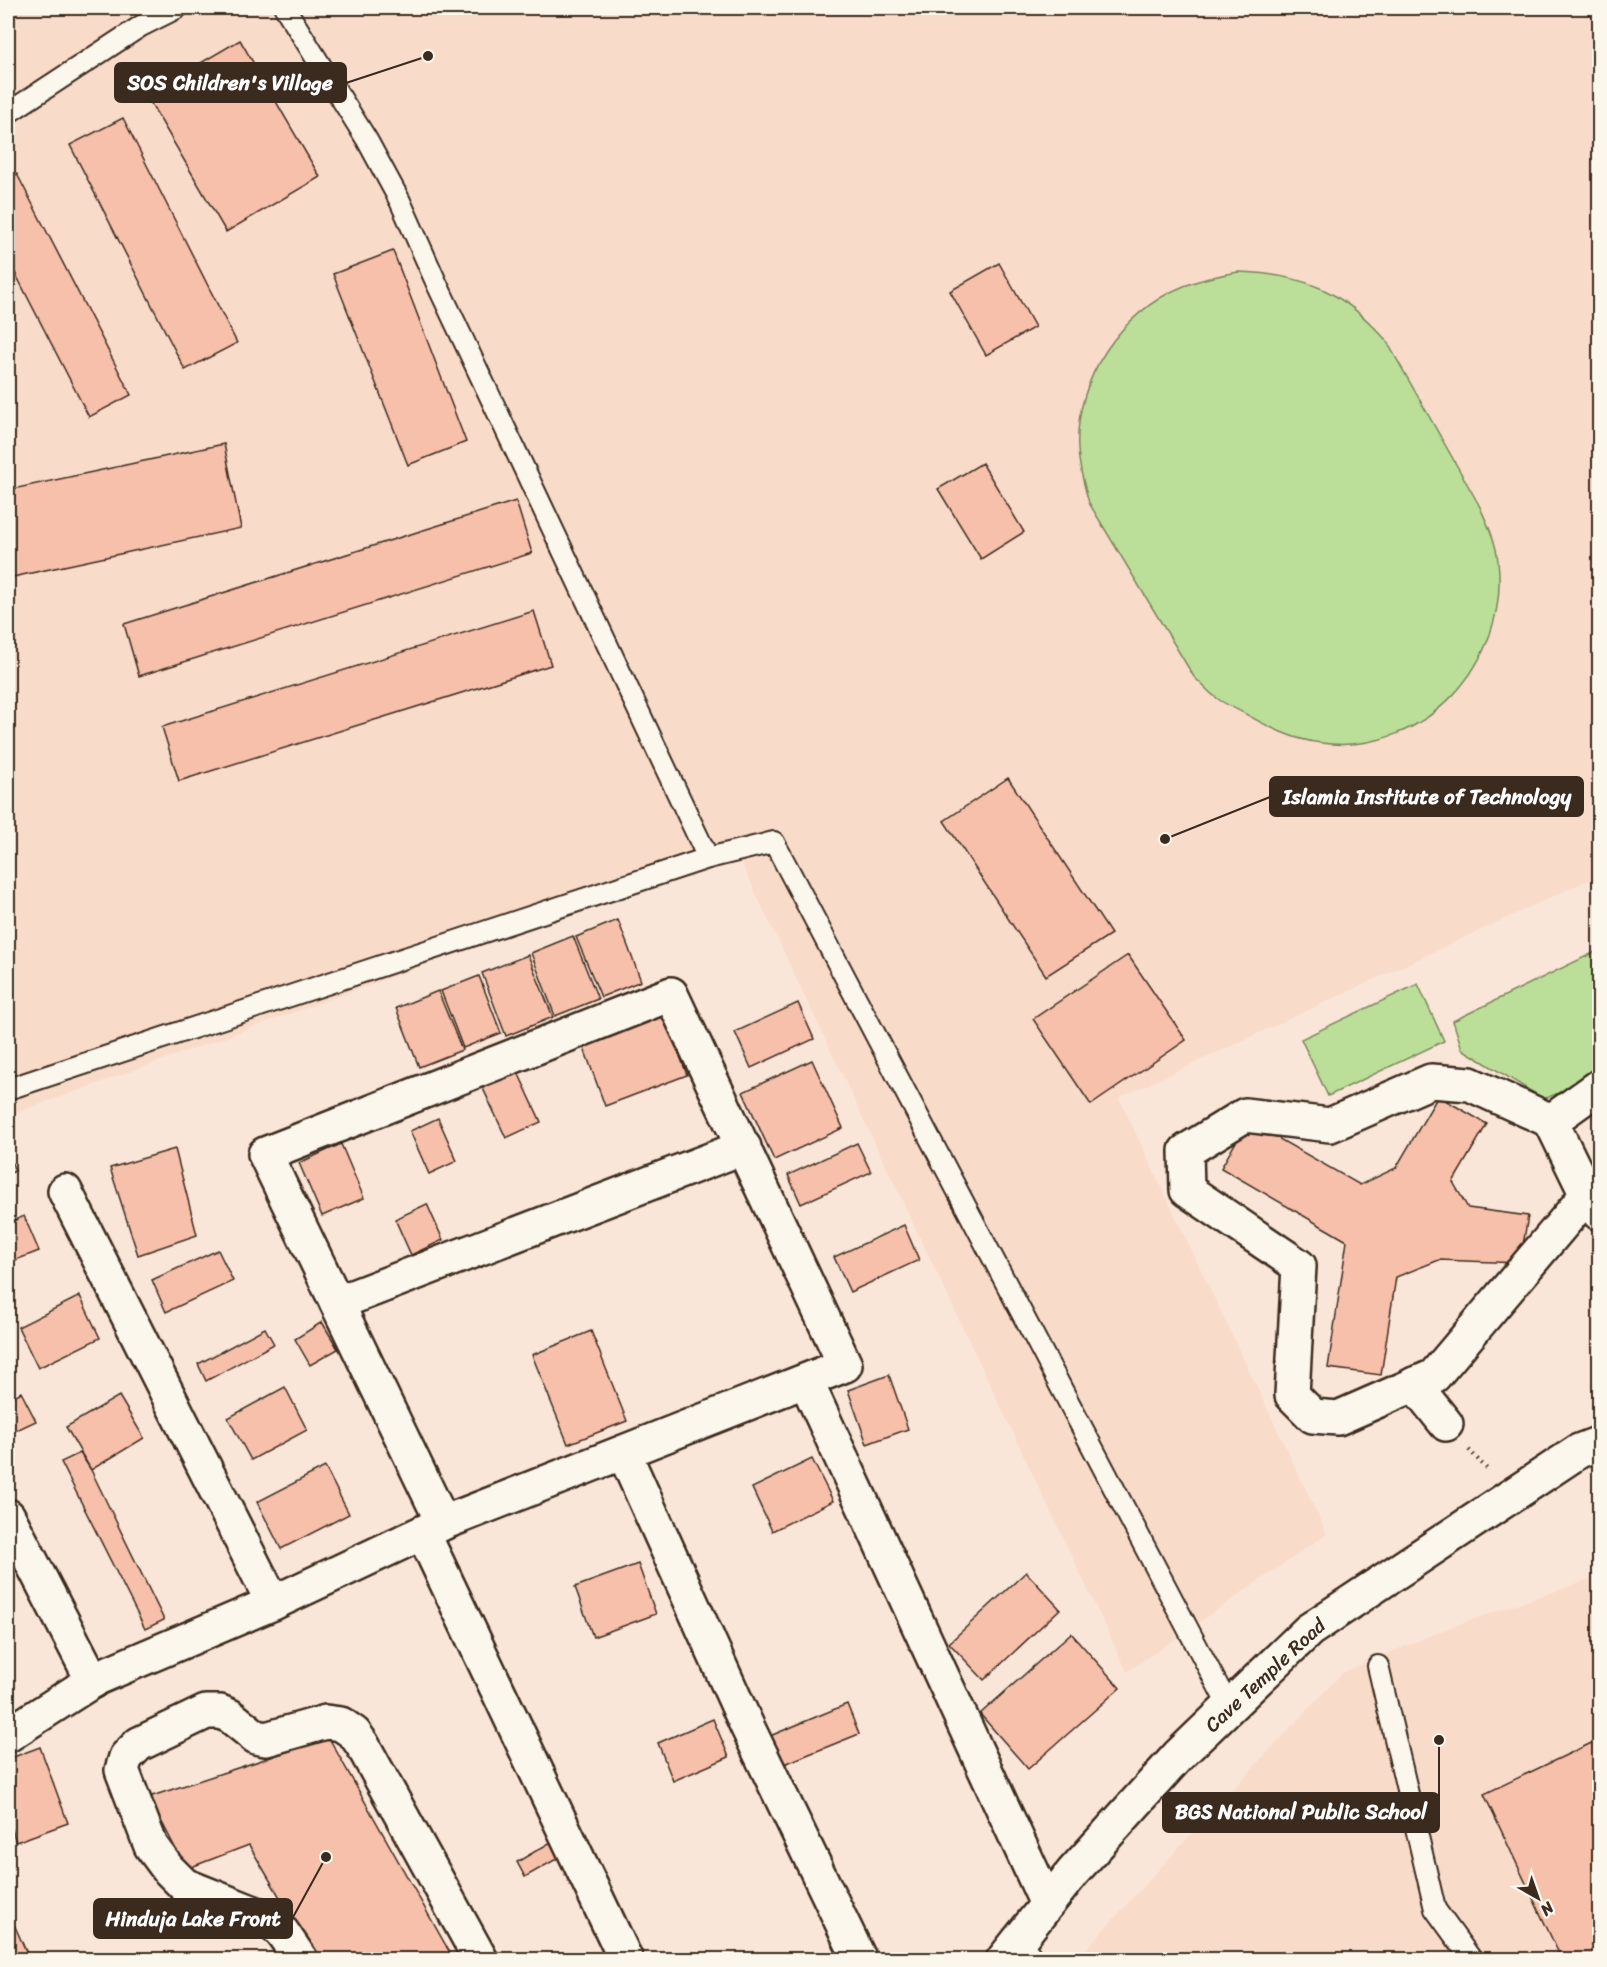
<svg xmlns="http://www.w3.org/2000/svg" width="1607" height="1967" font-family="Sriracha,sans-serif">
<rect width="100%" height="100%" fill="#fae6d8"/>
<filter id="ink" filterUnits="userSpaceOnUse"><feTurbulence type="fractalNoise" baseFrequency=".0167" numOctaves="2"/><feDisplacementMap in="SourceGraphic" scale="12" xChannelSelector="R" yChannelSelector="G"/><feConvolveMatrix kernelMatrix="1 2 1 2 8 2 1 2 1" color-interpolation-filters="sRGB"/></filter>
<g filter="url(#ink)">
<g fill="#f9dbca">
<polygon points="8,8 1599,8 1599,875 1119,1098 1327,1534 1127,1672 736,852 8,1116"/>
<polygon points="1599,1576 1599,1959 1076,1960 1216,1807 1342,1673 1448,1628"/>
</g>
<g fill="#bbdf99" stroke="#7b845c" stroke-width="1.5">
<path d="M1238,272C1304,274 1342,290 1386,340L1479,505C1487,523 1496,541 1498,561C1510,662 1425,757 1321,743C1290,739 1269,727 1242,712C1234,708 1225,704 1218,699C1209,693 1202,684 1194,677L1089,503C1084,485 1079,468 1078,449C1074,380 1121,311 1184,286C1202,279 1219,275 1238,272Z"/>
<polygon points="1595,952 1599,962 1599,1076 1544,1099 1462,1049 1453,1021"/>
<polygon points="1418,984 1444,1041 1328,1096 1301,1039"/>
</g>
<g fill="#f7c0ab" stroke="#3b2a1e" stroke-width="1.5">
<polygon points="240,40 320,177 226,232 146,95"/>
<polygon points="123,118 237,343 185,370 70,145"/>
<polygon points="17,174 131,395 89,417 8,259 8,179"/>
<polygon points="393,251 466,442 408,465 333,274"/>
<polygon points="999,263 1035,327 986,355 950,291"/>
<polygon points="224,444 241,528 8,578 8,490"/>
<polygon points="982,463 1024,532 981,559 938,489"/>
<polygon points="516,501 532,553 139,676 124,624"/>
<polygon points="534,611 551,665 179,781 162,727"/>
<polygon points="1008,778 1111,934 1046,976 944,821"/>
<polygon points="618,920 641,981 601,997 576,937"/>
<polygon points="573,936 598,999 555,1016 531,953"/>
<polygon points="528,955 553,1017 506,1036 482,973"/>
<polygon points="1128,955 1186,1040 1091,1105 1033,1019"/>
<polygon points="479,976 501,1033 463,1048 441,991"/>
<polygon points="438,991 462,1050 419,1067 396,1008"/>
<polygon points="798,1003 814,1039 751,1068 735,1032"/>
<polygon points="663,1010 687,1075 605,1106 581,1040"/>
<polygon points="812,1060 843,1128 774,1160 743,1092"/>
<polygon points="516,1068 541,1122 506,1138 481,1084"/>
<polygon points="1438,1096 1487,1124 1453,1182 1468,1208 1528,1216 1520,1263 1439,1260 1396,1277 1381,1375 1328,1368 1347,1241 1221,1168 1248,1121 1360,1185 1396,1168"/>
<polygon points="438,1118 457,1161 429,1174 410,1131"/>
<polygon points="857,1143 871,1172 801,1204 788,1175"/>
<polygon points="341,1144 364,1198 322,1216 299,1163"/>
<polygon points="175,1149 197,1235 138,1255 110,1168"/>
<polygon points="8,1153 15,1171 8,1174"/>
<polygon points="427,1204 443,1240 411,1255 395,1219"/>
<polygon points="24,1216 39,1251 8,1263 8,1223"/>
<polygon points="904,1225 919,1260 850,1292 834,1257"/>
<polygon points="218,1250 233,1281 166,1312 152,1280"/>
<polygon points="80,1296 100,1338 38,1368 18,1327"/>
<polygon points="322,1322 338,1349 310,1365 295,1339"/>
<polygon points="265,1328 274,1344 206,1381 198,1364"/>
<polygon points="591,1331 627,1421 568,1444 532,1355"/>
<polygon points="889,1375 908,1429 867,1444 848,1390"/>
<polygon points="285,1387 307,1430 251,1460 228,1418"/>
<polygon points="21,1392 36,1421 8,1434 8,1400"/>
<polygon points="119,1396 144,1438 91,1470 66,1427"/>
<polygon points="80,1453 91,1470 164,1620 145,1629 61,1462"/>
<polygon points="812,1459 833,1501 772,1531 752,1488"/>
<polygon points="325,1467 349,1514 281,1549 257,1502"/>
<polygon points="638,1564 656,1614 593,1637 575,1587"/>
<polygon points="1026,1572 1060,1609 984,1680 949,1643"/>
<polygon points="1071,1633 1120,1688 1028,1769 980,1714"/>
<polygon points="847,1704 859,1734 782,1765 770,1736"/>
<polygon points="713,1719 729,1757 673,1781 658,1743"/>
<polygon points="329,1738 454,1960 317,1960 249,1845 186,1869 149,1797"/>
<polygon points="1600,1739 1600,1960 1562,1960 1484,1794"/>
<polygon points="40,1747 68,1823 16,1842 8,1817 8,1759"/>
<polygon points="551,1842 560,1857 525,1877 517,1862"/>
<polygon points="8,1911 30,1960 8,1960"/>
</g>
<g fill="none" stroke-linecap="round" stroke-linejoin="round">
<defs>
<g id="lane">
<polyline points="285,8 367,140 400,201 436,282 708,858"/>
<polyline points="8,113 141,26 177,8"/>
<polyline points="8,1089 708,858 774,842 1229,1707"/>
<polyline points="1378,1666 1435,1909 1472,1960"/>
<polyline points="1018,1941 1035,1960"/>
</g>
<g id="street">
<polyline points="1600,1086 1551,1121 1470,1084 1431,1081 1330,1125 1245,1115 1186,1151 1187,1190 1299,1266 1292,1395 1313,1416 1338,1418 1434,1376 1587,1195 1600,1186"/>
<polyline points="1551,1121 1587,1195 1599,1213"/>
<polyline points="65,1191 273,1603"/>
<polyline points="337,1303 744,1147"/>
<polyline points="806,1381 1047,1904"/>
<polyline points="1414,1384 1446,1424"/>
<polyline points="624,1453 747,1726 860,1960"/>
<polyline points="8,1516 93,1681"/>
<polyline points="423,1533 626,1960"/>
<polyline points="8,1735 97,1678 273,1603 443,1523 845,1365 671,994 265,1154 443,1523"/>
<polyline points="301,1960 282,1932 264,1917 184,1885 168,1869 151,1846 122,1770 126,1757 139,1744 206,1712 220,1712 230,1716 256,1737 266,1739 326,1722 341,1724 354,1733 362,1744 481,1960"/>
</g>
<polyline id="secondary" points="1003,1960 1073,1872 1178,1756 1309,1630 1579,1451 1600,1443"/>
</defs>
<use href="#lane" stroke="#3b2a1e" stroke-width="24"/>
<use href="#street" stroke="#3b2a1e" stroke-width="38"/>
<use href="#secondary" stroke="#3b2a1e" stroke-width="38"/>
<polyline stroke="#3b2a1e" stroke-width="4" stroke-dasharray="1.5 4.5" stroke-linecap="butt" points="1469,1450 1489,1471"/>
<use href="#lane" stroke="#fbf7ec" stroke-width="20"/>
<use href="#street" stroke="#fbf7ec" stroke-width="33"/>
<use href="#secondary" stroke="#fbf7ec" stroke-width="33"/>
</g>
</g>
<g text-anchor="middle" stroke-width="5" stroke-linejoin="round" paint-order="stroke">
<g font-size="20" fill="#3b2a1e" stroke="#fbf7ec">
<text transform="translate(1265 1675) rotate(-43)" y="7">Cave Temple Road</text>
</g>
</g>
<path fill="none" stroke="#3b2a1e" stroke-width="2" d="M428 56L346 83M1165 839L1270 797M1439 1740L1439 1812M326 1857L292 1919"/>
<g fill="#3b2a1e" stroke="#fbf7ec" stroke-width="2">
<circle cx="428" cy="56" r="6"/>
<circle cx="1165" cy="839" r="6"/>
<circle cx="1439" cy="1740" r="6"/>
<circle cx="326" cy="1857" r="6"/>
</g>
<g fill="#3b2a1e" stroke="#3b2a1e" stroke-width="2">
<rect x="115" y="63" width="231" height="39" rx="6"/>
<rect x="1270" y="777" width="313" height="39" rx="6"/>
<rect x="1163" y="1793" width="276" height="39" rx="6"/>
<rect x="94" y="1899" width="198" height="39" rx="6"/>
</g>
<g font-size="21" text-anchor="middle" font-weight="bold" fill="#fff">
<text x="230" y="90">SOS Children's Village</text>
<text x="1427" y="804">Islamia Institute of Technology</text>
<text x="1301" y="1819">BGS National Public School</text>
<text x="193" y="1926">Hinduja Lake Front</text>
</g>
<rect width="1607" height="1967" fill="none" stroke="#fbf7ec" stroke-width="30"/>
<rect x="15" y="15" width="1577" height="1937" fill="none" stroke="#3b2a1e" stroke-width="2" filter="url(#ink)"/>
<g transform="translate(1538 1898) rotate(140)" stroke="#fbf7ec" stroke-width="4.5" paint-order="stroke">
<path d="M0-4.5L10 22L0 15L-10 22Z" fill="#3b2a1e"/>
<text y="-9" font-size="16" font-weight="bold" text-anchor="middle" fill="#3b2a1e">N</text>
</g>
</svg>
